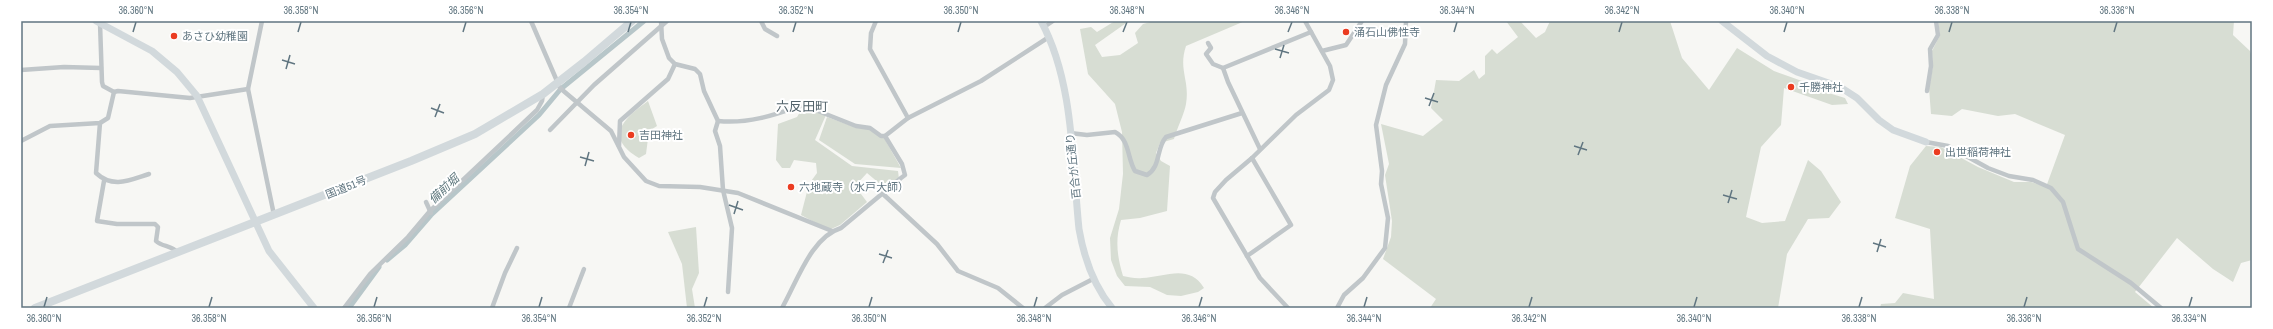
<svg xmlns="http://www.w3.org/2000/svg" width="2273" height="329" font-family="'Archivo Narrow','Noto Sans JP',sans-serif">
<rect width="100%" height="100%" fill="#f7f7f4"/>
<g fill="#d7ddd3">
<path d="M1115,21H1129L1095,45L1102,57L1120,55L1138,43L1135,33L1143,24L1154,21H1245L1186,46C1178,70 1190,80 1186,104C1184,115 1177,128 1174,139L1160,143L1156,153L1161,161L1170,166L1167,211L1140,218L1121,220C1115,240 1117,256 1123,276C1129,277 1136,279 1142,278C1165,277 1189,263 1204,288L1198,292L1181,296L1167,295L1150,287L1125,286L1117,276L1111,260L1110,238L1119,209L1123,174L1122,132L1115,104L1088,74L1080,29L1091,27L1097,32Z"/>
<polygon points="1506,21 1520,21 1536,38 1545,32 1550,21 1670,21 1682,58 1709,90 1737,48 1774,71 1802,81 1809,87 1845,98 1848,104 1832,105 1784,88 1781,125 1761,147 1746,217 1762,223 1785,221 1808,160 1821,171 1841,202 1829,218 1808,219 1787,254 1778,308 1430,308 1436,299 1383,259 1391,237 1392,221 1385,175 1389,164 1381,124 1423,136 1443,120 1431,108 1436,80 1459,81 1474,70 1479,79 1485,74 1485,56 1492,49 1497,54 1518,37"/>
<polygon points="1938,21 2234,21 2233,35 2250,51 2252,58 2252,260 2241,263 2233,282 2213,269 2177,238 2135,292 2154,308 1880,308 1881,304 1895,303 1903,293 1934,299 1930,229 1895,218 1910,166 1926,146 1941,147 1978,167 2014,182 2031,182 2046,187 2065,135 2015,114 1998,116 1962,109 1952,116 1931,114 1929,88 1933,66 1932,51 1940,35"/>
<path d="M648,101L657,126L649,131L646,154L639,158C604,137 623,119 648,101Z"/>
<polygon points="803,107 826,115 815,140 852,166 898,171 899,179 886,189 867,173 855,186 867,202 840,225 829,230 801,215 809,184 817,173 816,163 794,160 790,168 782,168 776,160 778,124 797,117"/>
<polygon points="827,117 857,128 868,129 884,138 901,168 855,164 819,140"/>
<polygon points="696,227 699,273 692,289 695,308 687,308 682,264 668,232"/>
</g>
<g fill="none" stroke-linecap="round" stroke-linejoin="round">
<g stroke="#b7c6c9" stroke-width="5">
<polyline points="562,88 644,21"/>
<polyline points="387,260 405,245 431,215 539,115 559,91"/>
<polyline points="349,308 379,267"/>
</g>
<g stroke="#c0c6c9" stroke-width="4.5">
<polyline points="262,21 248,89 274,215"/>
<polyline points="531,21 560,88 611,131 624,157 646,181 659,186 700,187 738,193 832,231"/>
<polyline points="661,21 662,39 669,58 675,64 695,69 700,74 704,91 718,121 715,131 720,146 723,190 732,228 728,292"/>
<polyline points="761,21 765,29 777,36"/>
<polyline points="876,21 871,33 870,49 908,118"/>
<polyline points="100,23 102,82 103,86 114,92"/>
<polyline points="1044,27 1053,21"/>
<polyline points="1208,43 1211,48 1206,54 1213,64 1223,68"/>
<polyline points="1322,51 1346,45 1362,21"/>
<polyline points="21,70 64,67 101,68"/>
<polyline points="1927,91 1931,66 1930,49 1938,35 1936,21"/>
<path d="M718,121C749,124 774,115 803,105L856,126L870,128L881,136H885L902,164L905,175L901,178L841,228C811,237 797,282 782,308"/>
<path d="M100,123L96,173C113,189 130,180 149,174"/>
<polyline points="550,130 594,85 667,21"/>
<path d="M1070,133L1087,135L1115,132C1130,140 1127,158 1135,171L1147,175C1161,167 1156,148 1166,137L1242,113"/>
<polyline points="885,136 908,118 981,81 1049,37"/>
<polyline points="21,141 50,126 100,123 108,118 114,92 118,91 190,98 248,89"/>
<polyline points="1926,142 1948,146 1988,168 2009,176 2033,180 2051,188 2063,202 2078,249 2131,283 2161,308"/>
<polyline points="619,146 620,121 668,79 675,64"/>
<polyline points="1260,149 1228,82 1223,68 1311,32"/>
<path d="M104,181L97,221L117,224H155L158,227L156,241C162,247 171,245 177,252"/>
<polyline points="883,194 937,244 958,271 998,288 1023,308"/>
<polyline points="426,202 431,213"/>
<polyline points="1247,256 1291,225 1252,158"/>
<polyline points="344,308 370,274 408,237 430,211 537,110 542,101 543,94"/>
<polyline points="492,308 505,273 517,248"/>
<polyline points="569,308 584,269"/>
<polyline points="1045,308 1062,295 1093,279"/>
<polyline points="1288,308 1260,278 1213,198 1215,192 1226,180 1252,158 1296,115 1329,90 1333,80 1330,66 1305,21"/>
<polyline points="1337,308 1344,295 1363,278 1385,248 1388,218 1381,184 1382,171 1376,125 1386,85 1405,44 1406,21"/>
</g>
<g stroke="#d2d9dc" stroke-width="7">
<polyline points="96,21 152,51 177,72 197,96 269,251 314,308"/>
<path d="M1041,21C1074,82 1072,162 1079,229C1084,258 1093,285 1112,308"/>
<polyline points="1722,21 1767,56 1797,72 1840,87 1857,98 1879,120 1893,130 1926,142"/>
</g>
<polyline stroke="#d2d9dc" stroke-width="8" points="35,308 411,161 475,134 543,94 584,62 632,21"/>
</g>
<path fill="none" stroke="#617681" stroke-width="1.5" d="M133,32L136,22M298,32L301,22M463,32L466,22M628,32L631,22M793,32L796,22M958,32L961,22M1123,32L1127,22M1288,32L1292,22M1454,32L1457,22M1619,32L1622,22M1784,32L1787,22M1949,32L1952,22M2114,32L2117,22M1275,49L1289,53M1280,58L1284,45M282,60L295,64M286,69L290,55M1425,98L1438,102M1429,106L1434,93M431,108L444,113M435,117L440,104M1574,146L1587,150M1578,155L1583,142M580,157L594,161M585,166L589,152M1723,195L1737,199M1728,203L1732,190M729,205L743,210M734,214L738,201M1873,243L1886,247M1877,252L1881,239M879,254L892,258M883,263L888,250M44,307L47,297M209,307L212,297M374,307L377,297M539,307L542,297M704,307L707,297M869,307L872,297M1034,307L1037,297M1199,307L1202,297M1364,307L1367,297M1529,307L1532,297M1694,307L1697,297M1859,307L1862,297M2024,307L2027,297M2189,307L2192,297"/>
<g fill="#eb3c21" stroke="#fff" stroke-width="1.5">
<circle cx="1346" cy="32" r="4"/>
<circle cx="174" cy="36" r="4"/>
<circle cx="1791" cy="87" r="4"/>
<circle cx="631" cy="135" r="4"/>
<circle cx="1937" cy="152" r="4"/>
<circle cx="791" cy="187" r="4"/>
</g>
<g text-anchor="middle" stroke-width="4" stroke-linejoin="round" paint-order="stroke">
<g font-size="11" fill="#617681" stroke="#fff" text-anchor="start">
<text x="1354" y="36">涌石山佛性寺</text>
<text x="182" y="40">あさひ幼稚園</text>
<text x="1799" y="91">千勝神社</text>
<text x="639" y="139">吉田神社</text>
<text x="1945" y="156">出世稲荷神社</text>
<text x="799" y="191">六地蔵寺（水戸大師）</text>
</g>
<g font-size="11" fill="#617681" stroke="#fff">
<text transform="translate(1073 166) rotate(-96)" y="4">百合が丘通り</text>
<text transform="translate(346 187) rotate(-22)" y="4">国道51号</text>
</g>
<g font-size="12" font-style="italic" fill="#5c767c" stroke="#fff">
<text transform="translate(444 189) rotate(-43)" y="4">備前堀</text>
</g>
<g font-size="13" fill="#53636b" stroke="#fff">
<text x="802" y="111">六反田町</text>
</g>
</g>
<rect width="2273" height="329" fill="none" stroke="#ffffff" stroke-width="44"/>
<rect x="22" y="22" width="2229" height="285" fill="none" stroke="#617681" stroke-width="1.5"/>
<g font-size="10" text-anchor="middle" fill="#617681">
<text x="136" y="14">36.360°N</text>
<text x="301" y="14">36.358°N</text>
<text x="466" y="14">36.356°N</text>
<text x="631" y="14">36.354°N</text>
<text x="796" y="14">36.352°N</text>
<text x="961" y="14">36.350°N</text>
<text x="1127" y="14">36.348°N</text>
<text x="1292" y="14">36.346°N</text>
<text x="1457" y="14">36.344°N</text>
<text x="1622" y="14">36.342°N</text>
<text x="1787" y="14">36.340°N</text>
<text x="1952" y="14">36.338°N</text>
<text x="2117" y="14">36.336°N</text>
<text x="44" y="322">36.360°N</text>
<text x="209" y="322">36.358°N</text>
<text x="374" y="322">36.356°N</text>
<text x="539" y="322">36.354°N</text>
<text x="704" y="322">36.352°N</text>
<text x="869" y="322">36.350°N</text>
<text x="1034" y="322">36.348°N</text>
<text x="1199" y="322">36.346°N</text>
<text x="1364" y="322">36.344°N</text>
<text x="1529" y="322">36.342°N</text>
<text x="1694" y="322">36.340°N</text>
<text x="1859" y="322">36.338°N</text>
<text x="2024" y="322">36.336°N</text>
<text x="2189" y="322">36.334°N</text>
</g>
</svg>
